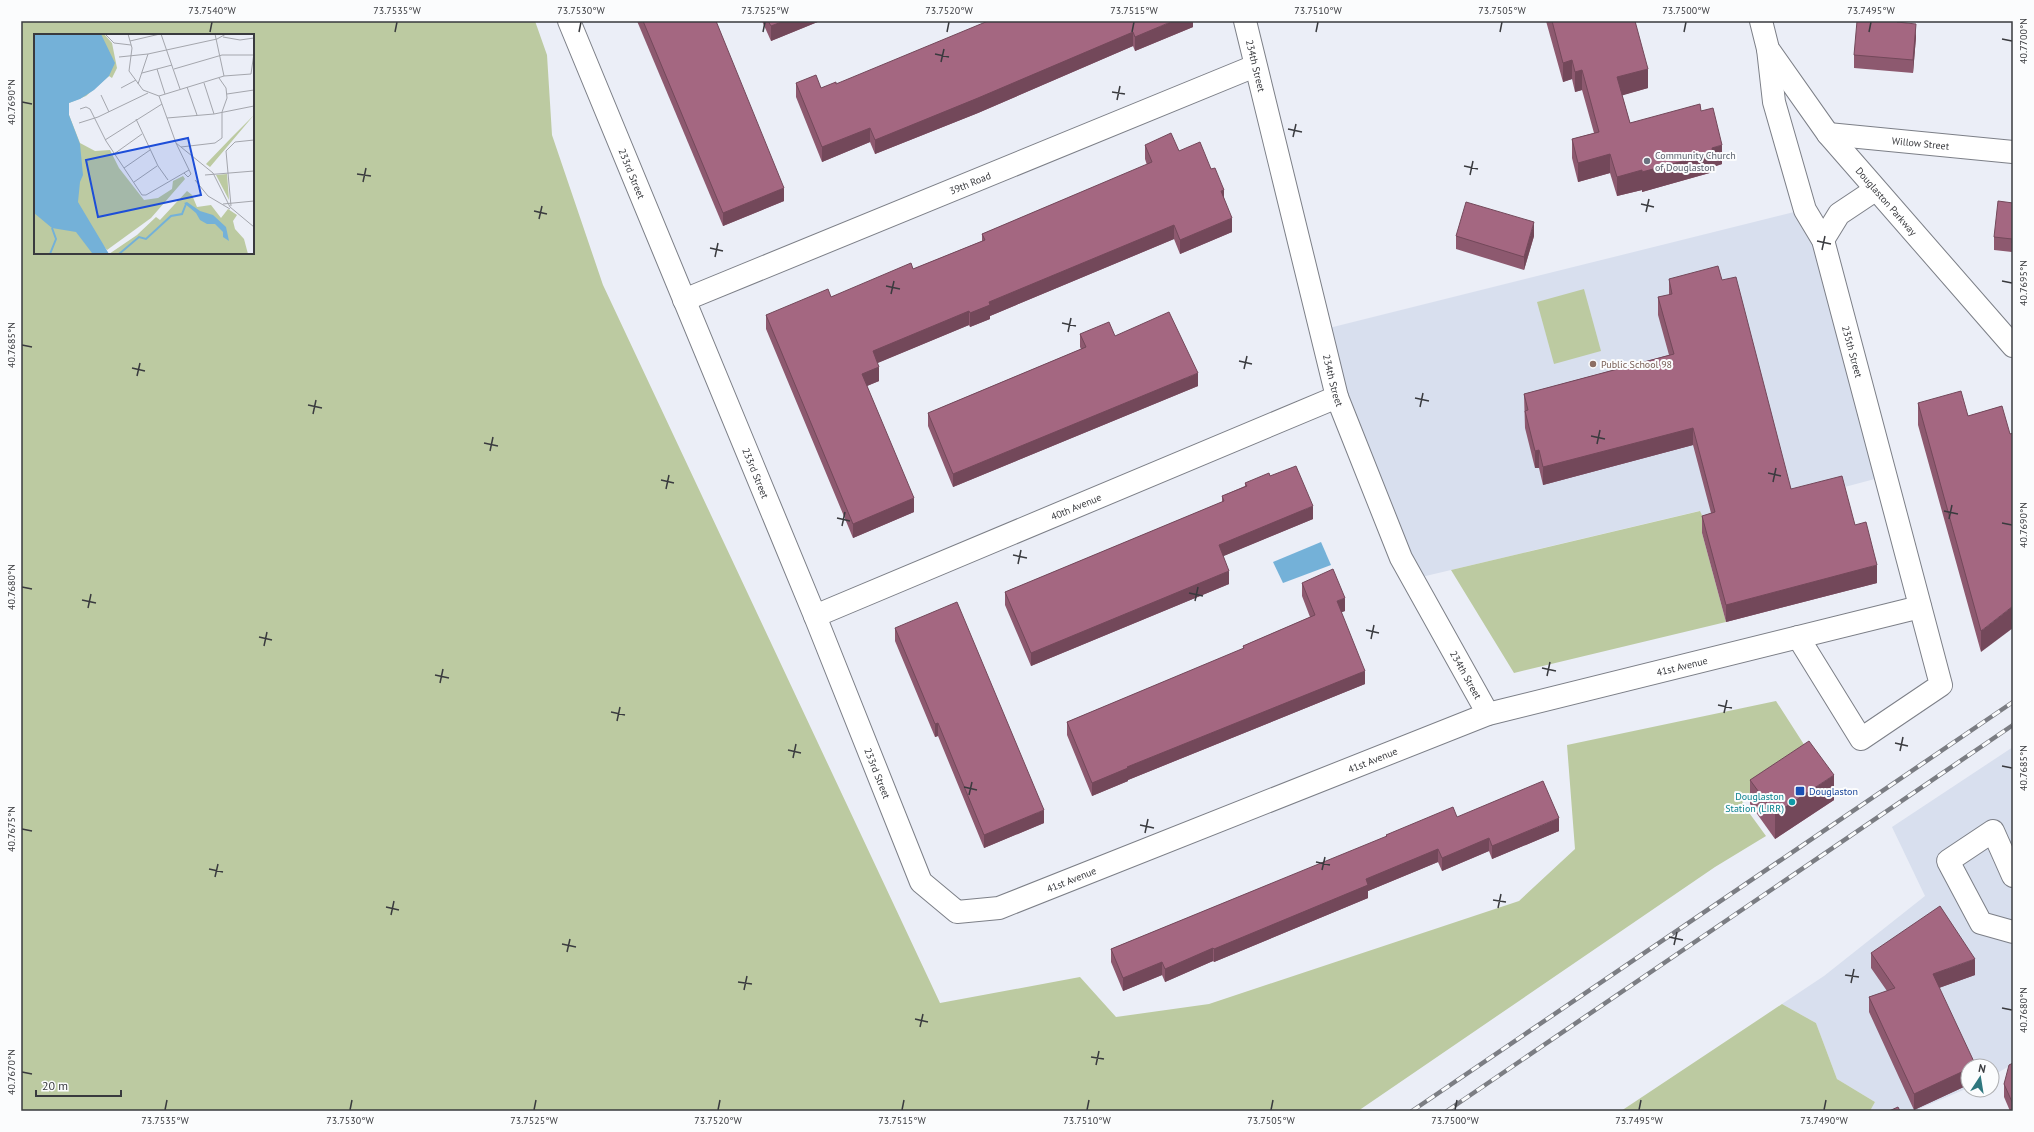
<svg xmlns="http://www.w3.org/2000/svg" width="2034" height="1132" font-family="'PT Sans',sans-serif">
<rect width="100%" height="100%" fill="#ebeef7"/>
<g fill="#d8dfee">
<polygon points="1814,207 1886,476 1706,524 1699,511 1413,579 1321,330"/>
<polygon points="2013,747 2013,1064 1992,1076 1992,1066 1968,1066 1968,1088 1914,1111 1870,1111 1875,1102 1837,1079 1816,1023 1782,1004 1824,976 1925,896 1892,827"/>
</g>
<g fill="#bccaa1" fill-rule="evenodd">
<path d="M21,21H535L547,55L552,135L603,285L940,1003L1080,977L1116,1017L1209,1004L1519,901L1575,849L1567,745L1776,701L1812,757L1742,803L1766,836L1715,867L1358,1111H21ZM35,35H253V253H35Z"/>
<polygon points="1584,289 1601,351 1554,364 1537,302"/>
<polygon points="1700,511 1706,524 1702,533 1726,622 1514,673 1451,570"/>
<polygon points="1782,1004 1816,1023 1837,1079 1875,1102 1870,1111 1621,1111"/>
</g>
<polygon fill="#74b1d8" points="1321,542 1331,565 1283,583 1273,562"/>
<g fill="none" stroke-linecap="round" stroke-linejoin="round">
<defs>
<g id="street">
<path id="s1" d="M569,21L815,616L921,882L957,912L999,908L1488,714L1920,607"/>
<path id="s2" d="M1245,21L1337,397L1401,558L1488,714"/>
<path id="s3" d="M1768,49L1774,102L1805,210L1823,240L1941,685L1861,739L1798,637"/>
<path id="s4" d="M1828,134L2013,152"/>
<polyline points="1823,240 1839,214 1875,190"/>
<path id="s5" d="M684,300L1255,66"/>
<path id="s6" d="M815,616L1337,397"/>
<polyline points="2013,876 1993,831 1948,861 1981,923 2013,932"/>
</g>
<g id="secondary">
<path id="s7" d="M1761,21L1768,49L1828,134L2013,346"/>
</g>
</defs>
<use href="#street" stroke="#7c7f87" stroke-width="24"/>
<use href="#secondary" stroke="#7c7f87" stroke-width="24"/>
<use href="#street" stroke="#fff" stroke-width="22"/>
<use href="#secondary" stroke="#fff" stroke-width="22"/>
<defs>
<g id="rail">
<polyline points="1412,1111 2013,702"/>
<polyline points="1447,1111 2013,725"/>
</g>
</defs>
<use href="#rail" stroke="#7b7d83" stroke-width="4.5"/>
<use href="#rail" stroke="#fbfcfd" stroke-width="3" stroke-dasharray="9" stroke-linecap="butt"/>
</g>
<g fill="#8d596f">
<polygon points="637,21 716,21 784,201 723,226"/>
<polygon points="762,21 820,21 771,41"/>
<polygon points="1193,21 1193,27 1135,51 1133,46 978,113 875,154 870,142 822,162 796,97 796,83 821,88 836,84"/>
<polygon points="1546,21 1635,21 1648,88 1622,95 1630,123 1701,111 1722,164 1713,167 1713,172 1642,192 1642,190 1617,196 1610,173 1578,182 1572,158 1572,139 1594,133 1582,90 1575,92 1572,79 1563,82"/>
<polygon points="1898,21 1898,22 1916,37 1913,73 1854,68 1854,55"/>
<polygon points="1145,145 1179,151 1211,169 1224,198 1232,232 1180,254 1174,239 990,316 990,319 970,327 969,325 877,363 879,381 867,386 914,512 853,538 766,329 766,315 831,297 913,269 982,241 982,234 1147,165 1145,159"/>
<polygon points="2013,203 2013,256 2012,256 2012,252 1994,250 1994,237"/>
<polygon points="1456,236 1534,236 1524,270 1456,249"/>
<polygon points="1669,279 1722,280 1791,489 1855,525 1877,583 1726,622 1702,533 1702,516 1711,513 1693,445 1543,485 1539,468 1535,468 1525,428 1524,394 1669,355 1658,315 1658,297 1669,295"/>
<polygon points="1080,334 1115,336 1198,386 953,487 928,426 928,413 1081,349 1080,347"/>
<polygon points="1918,403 1968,416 2002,406 1981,652 1918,425"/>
<polygon points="1270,476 1313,519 1223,556 1229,584 1031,666 1005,605 1005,592 1222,502 1222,496 1245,486 1245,483"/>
<polygon points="1302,583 1345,611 1341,612 1365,684 1128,780 1128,781 1092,796 1067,735 1067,722 1243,649 1243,646 1310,617 1302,596"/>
<polygon points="895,628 1044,823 984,848 938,736 935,737 895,641"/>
<polygon points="1750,780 1834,800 1775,839 1750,804"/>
<polygon points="1457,817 1559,831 1492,859 1489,851 1442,871 1438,862 1368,891 1368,898 1214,962 1213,961 1165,982 1162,975 1123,991 1111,962 1111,949 1386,837 1386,835"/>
<polygon points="1871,953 1975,975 1939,988 1968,1066 1968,1085 1914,1110 1869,1012 1869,997 1887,991 1871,968"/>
<polygon points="2013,1063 2013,1111 2010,1111 2004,1097 2004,1084"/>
</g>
<g fill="#73485a">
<polygon points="784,21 820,21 771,41 771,26"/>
<polygon points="1173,21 1193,21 1193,27 1135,51 1135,37"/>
<polygon points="1916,24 1916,37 1913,73 1913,60"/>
<polygon points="1133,32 1133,46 978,113 875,154 875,140"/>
<polygon points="1572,60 1572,79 1563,82 1563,63"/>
<polygon points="1648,69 1648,88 1617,97 1617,77"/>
<polygon points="1582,70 1582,90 1575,92 1575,72"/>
<polygon points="870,128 870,142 822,162 822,147"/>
<polygon points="1722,145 1722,164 1713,167 1713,172 1642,192 1642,172 1712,148"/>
<polygon points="1610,154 1610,173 1578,182 1578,163"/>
<polygon points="1642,170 1642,190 1617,196 1617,177"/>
<polygon points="784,188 784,201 723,226 723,213"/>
<polygon points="1224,190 1224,204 1221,191"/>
<polygon points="1232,218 1232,232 1180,254 1180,240"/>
<polygon points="1534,222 1534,236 1524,270 1524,257"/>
<polygon points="1174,225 1174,239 990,316 990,319 970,327 970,313 989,302"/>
<polygon points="969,311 969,325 873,365 873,351"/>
<polygon points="879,367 879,381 862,388 862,374"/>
<polygon points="1198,373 1198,386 953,487 953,474"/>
<polygon points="1693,428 1693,445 1543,485 1543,467"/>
<polygon points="1539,450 1539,468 1535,468 1535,451"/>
<polygon points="914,498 914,512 853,538 853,524"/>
<polygon points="1313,506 1313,519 1219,558 1219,545"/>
<polygon points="1877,565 1877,583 1726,622 1726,605"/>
<polygon points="1229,571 1229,584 1031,666 1031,653"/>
<polygon points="1345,598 1345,611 1337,614 1337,601"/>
<polygon points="2013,606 2013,628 1981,652 1981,631"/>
<polygon points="1365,671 1365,684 1128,780 1128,781 1092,796 1092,783 1127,767"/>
<polygon points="938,723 938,736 935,737 935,724"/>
<polygon points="1834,775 1834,800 1775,839 1775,814"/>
<polygon points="1044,810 1044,823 984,848 984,835"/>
<polygon points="1559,818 1559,831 1492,859 1492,846"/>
<polygon points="1489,838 1489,851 1442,871 1442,858"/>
<polygon points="1438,849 1438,862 1368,891 1368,898 1214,962 1214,949 1366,879"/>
<polygon points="1213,948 1213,961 1165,982 1165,969"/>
<polygon points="1975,959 1975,975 1933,990 1933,974"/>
<polygon points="1162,962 1162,975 1123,991 1123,978"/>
<polygon points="1968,1069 1968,1085 1914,1110 1914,1094"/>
</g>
<g fill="#a46781" stroke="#73485a">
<polygon points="643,21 716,21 784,188 723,213"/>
<polygon points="768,21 784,21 771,26"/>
<polygon points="988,21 1173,21 1135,37 1133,32 978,98 875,140 870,128 822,147 796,83 816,75 821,88 836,82 836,84"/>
<polygon points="1552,21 1635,21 1648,69 1617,77 1630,123 1700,104 1701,111 1713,108 1722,145 1712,148 1713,153 1642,172 1642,170 1617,177 1610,154 1578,163 1572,139 1599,132 1582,70 1575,72 1572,60 1563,63"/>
<polygon points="1857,21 1897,21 1897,22 1916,24 1913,60 1854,55"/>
<polygon points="1171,133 1179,151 1200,142 1211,169 1215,168 1224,190 1221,191 1232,218 1180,240 1174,225 989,302 990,305 970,313 969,311 873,351 879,367 862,374 914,498 853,524 766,315 828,289 831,297 911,263 913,269 985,240 982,234 1152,162 1145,145"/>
<polygon points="1998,201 2013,203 2013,243 2012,243 2012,239 1994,237"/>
<polygon points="1466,202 1534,222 1524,257 1456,236"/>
<polygon points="1718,266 1722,280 1736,277 1791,489 1842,476 1855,525 1866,522 1877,565 1726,605 1702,516 1715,512 1693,428 1543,467 1539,450 1535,451 1525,411 1528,410 1524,394 1674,354 1658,297 1672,294 1669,279"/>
<polygon points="1169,312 1198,373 953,474 928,413 1086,347 1080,334 1109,322 1115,336"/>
<polygon points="1961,391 1968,416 2002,406 2010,434 2013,433 2013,606 1981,631 1918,403"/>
<polygon points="1296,466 1313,506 1219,545 1229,571 1031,653 1005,592 1224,501 1222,496 1247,486 1245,483 1269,473 1270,476"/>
<polygon points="1333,569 1345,598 1337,601 1365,671 1127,767 1128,768 1092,783 1067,722 1244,648 1243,646 1315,615 1302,583"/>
<polygon points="957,602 1044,810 984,835 938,723 935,724 895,628"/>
<polygon points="1809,741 1834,775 1775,814 1750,780"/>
<polygon points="1543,781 1559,818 1492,846 1489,838 1442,858 1438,849 1366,879 1368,885 1214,949 1213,948 1165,969 1162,962 1123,978 1111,949 1387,836 1386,835 1453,807 1457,817"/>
<polygon points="1940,906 1975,959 1933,974 1976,1066 1968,1066 1968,1069 1914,1094 1869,997 1895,988 1871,953"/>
<polygon points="2013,1063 2013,1104 2004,1084 2009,1065"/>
<polygon points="1898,1107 1900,1111 1889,1111"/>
</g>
<path fill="none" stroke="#393a3e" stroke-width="1.5" d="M210,32L212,22M395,32L397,22M579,32L581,22M763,32L765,22M947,32L949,22M1132,32L1134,22M1316,32L1318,22M1500,32L1502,22M1684,32L1686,22M1869,32L1871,22M2002,39L2012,41M935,54L949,57M941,62L944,49M1112,92L1125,94M1117,100L1120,86M22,102L32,104M1288,129L1302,132M1293,137L1296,124M1464,166L1478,169M357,174L371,176M1470,175L1473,161M363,182L366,168M1641,204L1654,207M534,211L547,214M1646,212L1649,199M539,219L542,206M1817,241L1831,244M710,248L723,251M1822,250L1825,236M715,257L718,243M2002,281L2012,283M886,286L900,289M891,294L894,281M1062,323L1076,326M1068,332L1071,318M22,345L32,347M1239,361L1252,364M132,368L145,371M1244,369L1247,356M137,376L140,363M1415,398L1429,401M308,405L322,408M1420,407L1423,393M313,414L316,400M1591,436L1605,439M484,443L498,446M1597,444L1600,430M490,451L493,437M1768,473L1781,476M661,480L674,483M1773,482L1776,468M666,489L669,475M1944,511L1958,514M837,518L850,521M1949,519L1952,505M2002,523L2012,525M842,526L845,512M1013,555L1027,558M1018,564L1021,550M22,587L32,589M1189,593L1203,596M82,600L96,603M1195,601L1198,587M88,608L91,594M1366,630L1379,633M259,637L272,640M1371,639L1374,625M264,646L267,632M1542,668L1556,671M435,675L449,678M1547,676L1550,662M440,683L443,669M1718,705L1732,708M611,712L625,715M1724,713L1727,700M617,721L620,707M1895,743L1908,746M788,750L801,753M1900,751L1903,737M793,758L796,744M2002,766L2012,768M964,787L977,790M969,795L972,782M1140,825L1154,828M22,829L32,831M1145,833L1148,819M1316,862L1330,865M209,869L223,872M1322,870L1325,857M215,877L218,864M1493,900L1506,902M386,907L399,910M1498,908L1501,894M391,915L394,901M1669,937L1683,940M562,944L576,947M1674,945L1677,932M567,952L570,939M1845,975L1859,977M738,982L752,984M1851,983L1854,969M744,990L747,976M2002,1008L2012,1010M915,1019L928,1022M920,1027L923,1014M1091,1057L1104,1059M1096,1065L1099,1051M22,1072L32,1074M165,1110L167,1100M350,1110L352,1100M534,1110L536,1100M718,1110L720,1100M902,1110L904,1100M1087,1110L1089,1100M1271,1110L1273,1100M1455,1110L1457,1100M1639,1110L1641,1100M1824,1110L1826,1100"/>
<circle fill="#6b7280" stroke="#fbfcfd" stroke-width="1.5" cx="1647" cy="161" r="4"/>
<circle fill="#8d6e63" stroke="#fbfcfd" stroke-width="1.5" cx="1593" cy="364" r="4"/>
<rect fill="#1a4fb4" stroke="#fbfcfd" stroke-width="1.5" x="1795" y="786" width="10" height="10" rx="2"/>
<circle fill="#0f9aa8" stroke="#fbfcfd" stroke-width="1.5" cx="1792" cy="802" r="4"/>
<g text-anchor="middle" stroke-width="4" stroke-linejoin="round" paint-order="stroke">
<g font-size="10" fill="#393a3e" stroke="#fbfcfd">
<text dy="4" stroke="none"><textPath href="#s2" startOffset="46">234th Street</textPath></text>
<text dy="4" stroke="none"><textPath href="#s4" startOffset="93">Willow Street</textPath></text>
<text dy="4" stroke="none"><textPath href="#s1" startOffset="165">233rd Street</textPath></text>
<text dy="4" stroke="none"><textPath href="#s5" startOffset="309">39th Road</textPath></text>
<text dy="4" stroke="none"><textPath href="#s7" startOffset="222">Douglaston Parkway</textPath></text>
<text dy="4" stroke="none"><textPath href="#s3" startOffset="316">235th Street</textPath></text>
<text dy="4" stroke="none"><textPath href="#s2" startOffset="370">234th Street</textPath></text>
<text dy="4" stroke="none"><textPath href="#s1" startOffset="489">233rd Street</textPath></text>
<text dy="4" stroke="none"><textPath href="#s6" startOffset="283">40th Avenue</textPath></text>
<text dy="4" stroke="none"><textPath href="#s1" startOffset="1745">41st Avenue</textPath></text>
<text dy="4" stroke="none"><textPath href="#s2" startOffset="694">234th Street</textPath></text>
<text dy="4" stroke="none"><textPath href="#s1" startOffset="1421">41st Avenue</textPath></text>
<text dy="4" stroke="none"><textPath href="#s1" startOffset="813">233rd Street</textPath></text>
<text dy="4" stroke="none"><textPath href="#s1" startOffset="1097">41st Avenue</textPath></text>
</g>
<g font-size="10" fill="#5b616d" stroke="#fbfcfd" text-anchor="start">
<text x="1655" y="159">Community Church<tspan x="1655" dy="12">of Douglaston</tspan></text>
</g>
<g font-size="10" fill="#785e54" stroke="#fbfcfd" text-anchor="start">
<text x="1601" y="368">Public School 98</text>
</g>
<g font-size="10" fill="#164399" stroke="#fbfcfd" text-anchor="start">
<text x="1809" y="795">Douglaston</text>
</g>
<g font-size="10" fill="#0d838f" stroke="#fbfcfd" text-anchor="end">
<text x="1784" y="800">Douglaston<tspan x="1784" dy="12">Station (LIRR)</tspan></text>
</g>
</g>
<g transform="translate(34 34)">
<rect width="220" height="220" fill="#ebeef7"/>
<path d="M41,0H70L78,9L83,34L78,44L75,42L52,62L35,69V81L46,109L61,117L76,116L85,134L110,166L124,164L138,155L139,147L149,142L151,145L117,184L73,216L44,182L27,65ZM220,81L176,133L172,130L197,104ZM0,135L60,211L65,220H0ZM193,140L195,166L182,141ZM153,157L158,161L163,173L177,171L187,184L194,175L203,181L199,187L201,195L210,205L214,220H75L103,201L122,183L126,186Z" fill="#bccaa1"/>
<path d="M0,0H67L81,29L75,42L60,56L46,65L35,69V81L46,110L49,141L46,148L44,168L75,220L58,219L42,198L18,194L0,179ZM153,168L166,177L179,181L192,193L195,207L189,203V198L181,190H173L166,186L162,179L150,169Z" fill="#74b1d8"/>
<path fill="none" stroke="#74b1d8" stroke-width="2" d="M16,220L22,205L18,194M85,220L105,203L112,205L137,182L148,180L152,170"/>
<path fill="none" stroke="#a4a6ad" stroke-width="1" d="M71,0L80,9L97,11M94,0L98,14L95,37L109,56L125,62L190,42L217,40L220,19M127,0L146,55M181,0L190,42M189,3L206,6L220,4M96,7L126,0M85,23L114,20L183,5L192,0M123,35L131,60M140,35L188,21H219M108,39L138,31M170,49L180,80M104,50L114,20M153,53L163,81M87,54L102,46M193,60L220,56M67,61L75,78M125,62L142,109L179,139L196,173L220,193M46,75L52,73L56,75L72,107L108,161H112L155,136M133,84L180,80L220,72M102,85L124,132L134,146M45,89L64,83L114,59M71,106L128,70M142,109L157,140L154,143L150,139M147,113L181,109L188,104V78L193,64L192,54L185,44M80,120L108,100M90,134L116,116M171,141L220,137M161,146L174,162L196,175M100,148L123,132M189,170L220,167M197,172L192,117L201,108L220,106"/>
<path fill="#1d4ed8" fill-opacity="0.15" stroke="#1d4ed8" stroke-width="2" d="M154,104L167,161L64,183L52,126Z"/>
<rect width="220" height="220" fill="none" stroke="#393a3e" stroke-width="2"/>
</g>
<rect width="2034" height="1132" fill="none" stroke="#fbfcfd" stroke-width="44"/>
<g transform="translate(1980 1078) rotate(12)"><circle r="19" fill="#fbfcfd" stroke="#adaeb1"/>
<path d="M0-3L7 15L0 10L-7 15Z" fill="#2e767e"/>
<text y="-6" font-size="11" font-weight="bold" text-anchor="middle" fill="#393a3e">N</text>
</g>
<path d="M36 1090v6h85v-6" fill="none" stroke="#393a3e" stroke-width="2"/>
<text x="42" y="1090" font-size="12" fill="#393a3e" stroke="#fbfcfd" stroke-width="3" paint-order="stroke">20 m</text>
<rect x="22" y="22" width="1990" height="1088" fill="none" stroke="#393a3e" stroke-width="1.5"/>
<g font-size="10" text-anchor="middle" fill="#393a3e">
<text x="212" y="14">73.7540°W</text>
<text x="397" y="14">73.7535°W</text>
<text x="581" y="14">73.7530°W</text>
<text x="765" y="14">73.7525°W</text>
<text x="949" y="14">73.7520°W</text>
<text x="1134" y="14">73.7515°W</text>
<text x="1318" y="14">73.7510°W</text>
<text x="1502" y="14">73.7505°W</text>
<text x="1686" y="14">73.7500°W</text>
<text x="1871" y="14">73.7495°W</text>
<text transform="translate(2023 41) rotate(-90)" y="4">40.7700°N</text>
<text transform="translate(11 102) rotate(-90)" y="4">40.7690°N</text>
<text transform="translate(2023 283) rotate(-90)" y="4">40.7695°N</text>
<text transform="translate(11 345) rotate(-90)" y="4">40.7685°N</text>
<text transform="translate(2023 525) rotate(-90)" y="4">40.7690°N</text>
<text transform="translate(11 587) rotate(-90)" y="4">40.7680°N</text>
<text transform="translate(2023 768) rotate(-90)" y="4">40.7685°N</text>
<text transform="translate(11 829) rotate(-90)" y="4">40.7675°N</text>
<text transform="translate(2023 1010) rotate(-90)" y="4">40.7680°N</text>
<text transform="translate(11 1072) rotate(-90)" y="4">40.7670°N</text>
<text x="165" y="1124">73.7535°W</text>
<text x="350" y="1124">73.7530°W</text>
<text x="534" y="1124">73.7525°W</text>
<text x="718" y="1124">73.7520°W</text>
<text x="902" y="1124">73.7515°W</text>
<text x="1087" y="1124">73.7510°W</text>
<text x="1271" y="1124">73.7505°W</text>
<text x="1455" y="1124">73.7500°W</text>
<text x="1639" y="1124">73.7495°W</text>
<text x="1824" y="1124">73.7490°W</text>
</g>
</svg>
